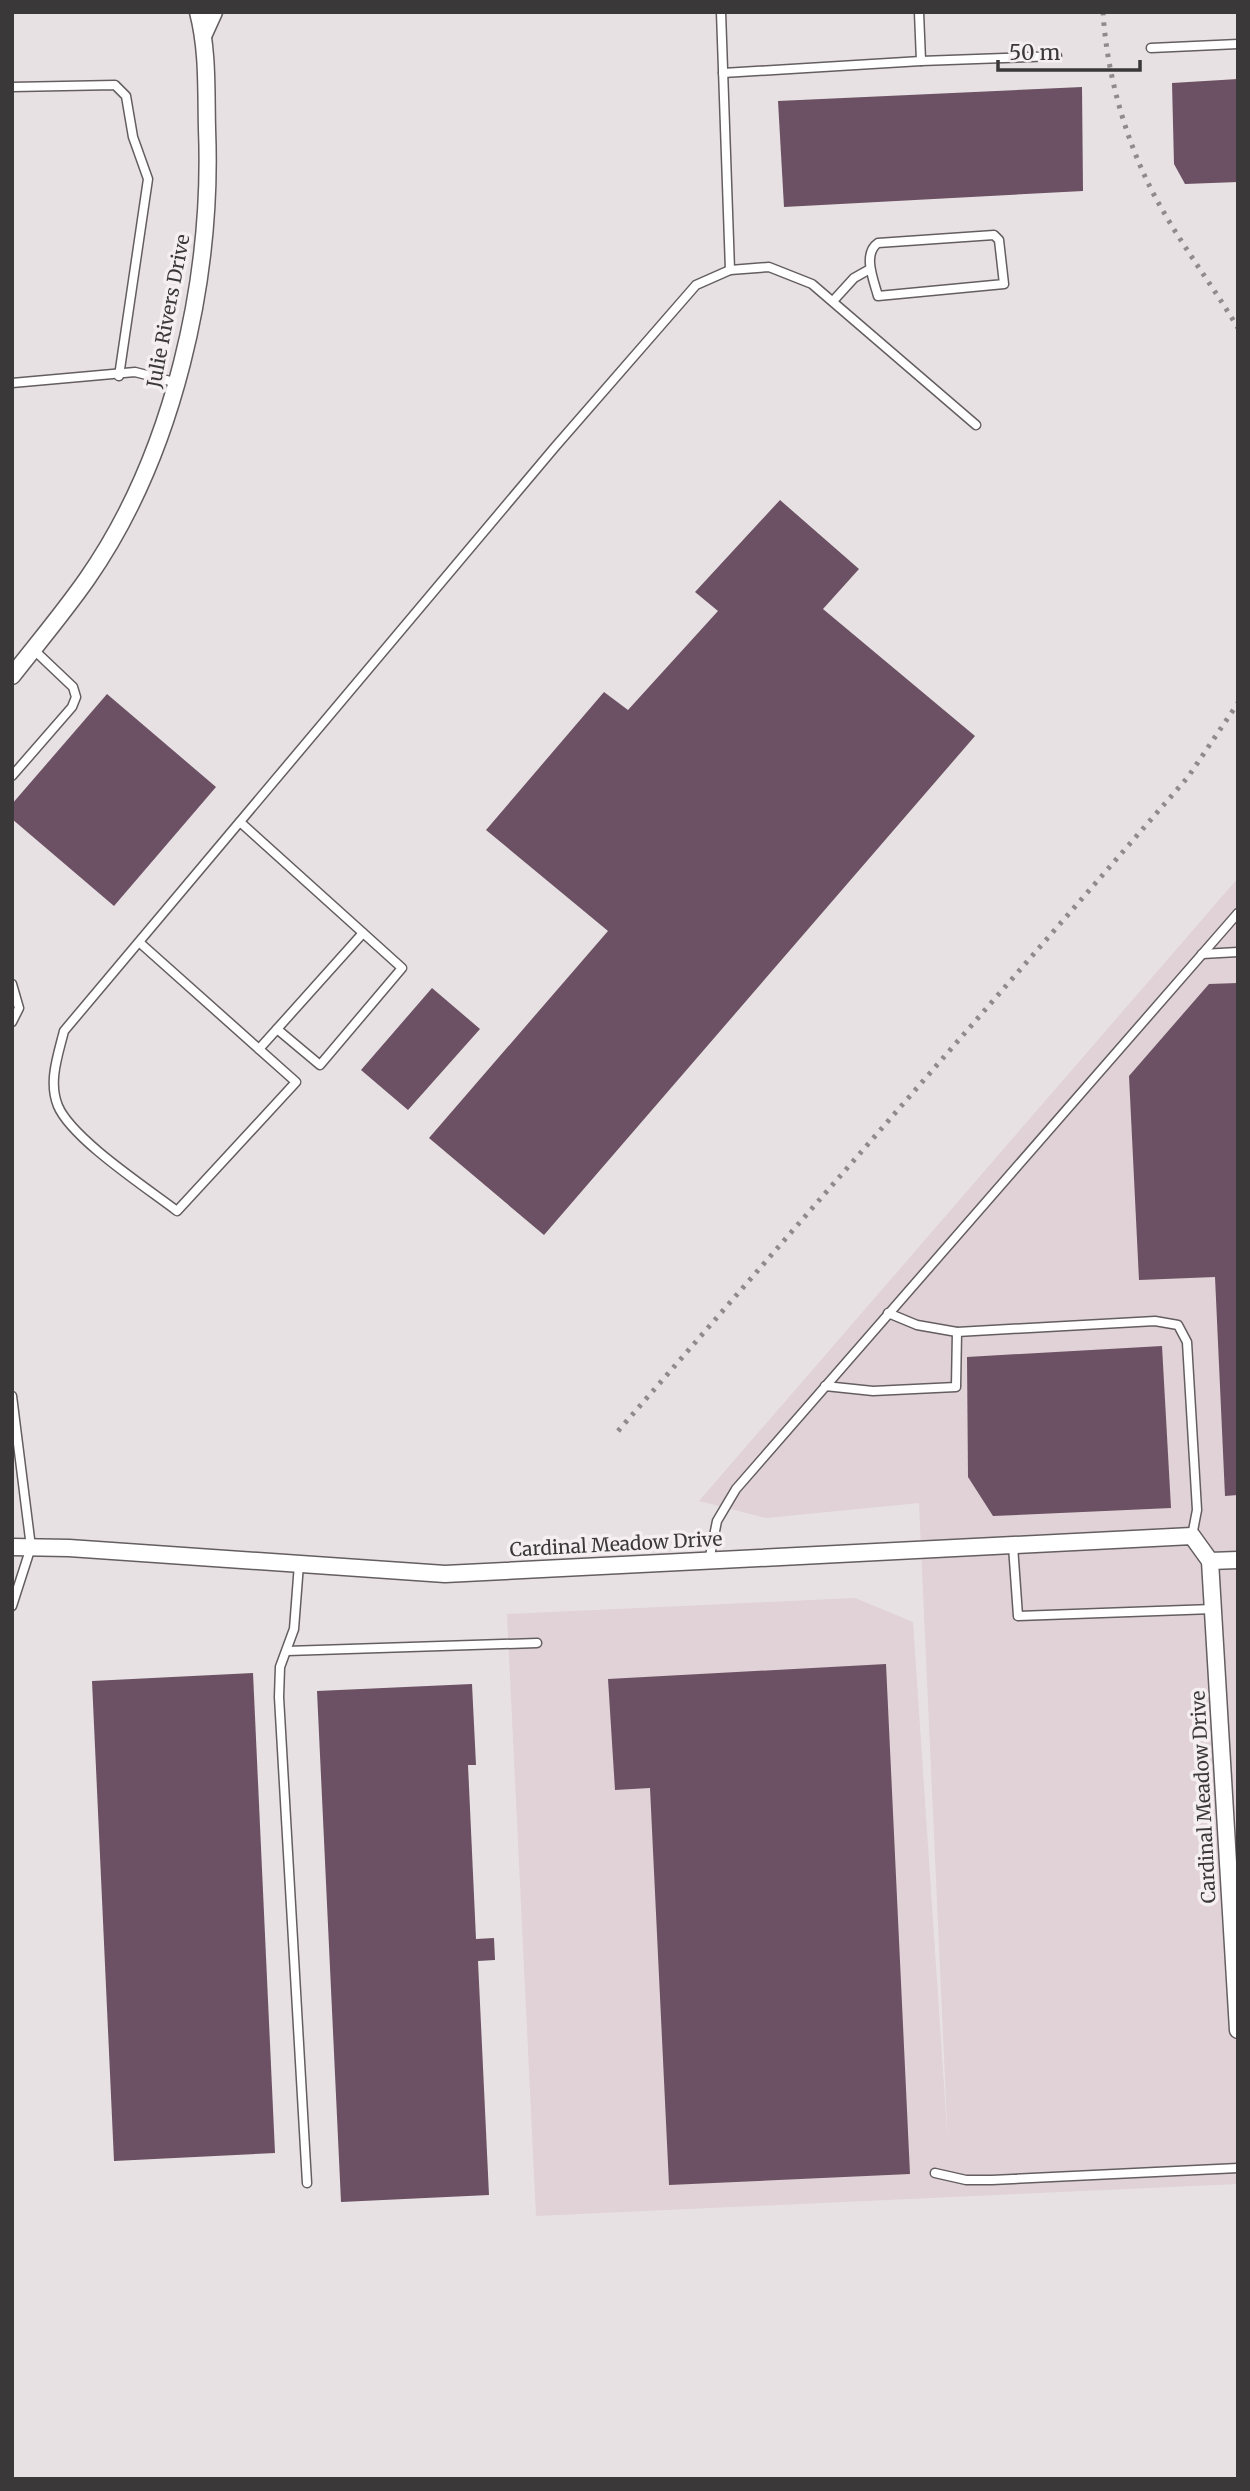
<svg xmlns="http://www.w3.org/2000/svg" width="1250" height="2491" font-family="Merriweather,serif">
<rect width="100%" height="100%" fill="#e8e1e3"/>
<polygon fill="#e0d2d6" points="1238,878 1238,2184 536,2216 507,1614 855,1598 913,1622 948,2145 919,1503 766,1518 699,1501"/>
<g fill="#6b5163">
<polygon points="1238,79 1238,182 1185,184 1174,164 1172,83"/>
<polygon points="1082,87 1083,191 784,207 778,101"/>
<polygon points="780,500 859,569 823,609 975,736 544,1235 429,1138 608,931 486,830 604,692 628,710 718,611 695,592"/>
<polygon points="107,694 216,787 114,906 12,819 12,804"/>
<polygon points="1238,983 1238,1495 1225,1496 1215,1277 1139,1280 1129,1076 1209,984"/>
<polygon points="432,988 480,1029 408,1110 361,1070"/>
<polygon points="1162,1346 1171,1508 993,1516 968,1477 967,1357"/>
<polygon points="886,1664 910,2174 669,2185 650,1788 615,1790 608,1679"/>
<polygon points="253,1673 275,2153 114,2161 92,1681"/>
<polygon points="472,1684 476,1765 468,1765 476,1939 494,1938 495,1960 478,1961 489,2195 341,2202 317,1691"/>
</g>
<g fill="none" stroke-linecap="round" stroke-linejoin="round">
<defs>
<g id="lane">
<polyline points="721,12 730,270"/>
<polyline points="919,12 921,61 1057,56"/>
<polyline points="1151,48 1238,44"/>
<polyline points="723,73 921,61"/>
<polyline points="12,87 115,85 126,96 133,137 148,179 119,376"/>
<path d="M994,235L999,240L1004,284L878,296C874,281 862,254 878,243Z"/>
<polyline points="833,301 854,278 870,269"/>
<polyline points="12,383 135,372 178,383"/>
<polyline points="12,776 72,707 76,697 73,687 33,649"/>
<polyline points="240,822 402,968 320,1065 277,1029 259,1049"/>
<path d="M139,942L296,1082L177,1211C147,1188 72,1139 58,1106C48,1082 58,1055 64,1031L555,447L696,285L730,270L769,267L812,284L976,425"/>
<polyline points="1202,954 1238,952"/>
<polyline points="12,984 19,1008 12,1022"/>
<polyline points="277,1029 363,933"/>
<polyline points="888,1313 917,1325 957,1332 1155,1321 1178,1325 1187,1342 1197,1510 1192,1536"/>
<polyline points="825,1386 873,1391 956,1387 957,1332"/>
<polyline points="12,1396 31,1547 12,1606"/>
<polyline points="1013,1546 1018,1616 1213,1609"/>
<polyline points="709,1561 717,1521 736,1489 1238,913"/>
<polyline points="299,1564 294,1629 280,1667 279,1697 307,2183"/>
<polyline points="287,1651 537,1643"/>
<polyline points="935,2173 966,2180 992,2180 1238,2168"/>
</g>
<g id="street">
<polyline points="204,34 214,12"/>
<path d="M12,676C37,644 64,612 87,579C174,454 213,279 207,129C206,90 208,50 198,12"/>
<polyline points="12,1547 69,1548 445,1574 1192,1536 1210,1561 1238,2030"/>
<polyline points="1210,1561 1238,1560"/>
</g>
</defs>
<use href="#lane" stroke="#645e60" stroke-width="11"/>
<use href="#street" stroke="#645e60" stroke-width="19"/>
<use href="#lane" stroke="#fff" stroke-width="8"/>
<use href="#street" stroke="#fff" stroke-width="16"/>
<g stroke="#8f8b8c" stroke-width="5" stroke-dasharray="3.5 7" stroke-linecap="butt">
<path d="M1103,12C1107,79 1129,153 1163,211C1186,251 1214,288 1238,328"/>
<polyline points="618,1431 1188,777 1238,703"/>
</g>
</g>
<g text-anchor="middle" stroke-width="7" stroke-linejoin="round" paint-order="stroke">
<g font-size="19" fill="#3a3839" stroke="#f5eff1">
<text transform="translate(168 311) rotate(-79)" y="7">Julie Rivers Drive</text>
<text transform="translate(616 1544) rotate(-3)" y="7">Cardinal Meadow Drive</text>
<text transform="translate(1203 1797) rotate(-93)" y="7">Cardinal Meadow Drive</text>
</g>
</g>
<rect width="1250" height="2491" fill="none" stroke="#3a3839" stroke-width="28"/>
<path d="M998 60v10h142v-10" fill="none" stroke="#3a3839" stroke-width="3.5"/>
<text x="1009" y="60" font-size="21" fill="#3a3839" stroke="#f5eff1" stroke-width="5" paint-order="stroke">50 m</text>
</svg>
